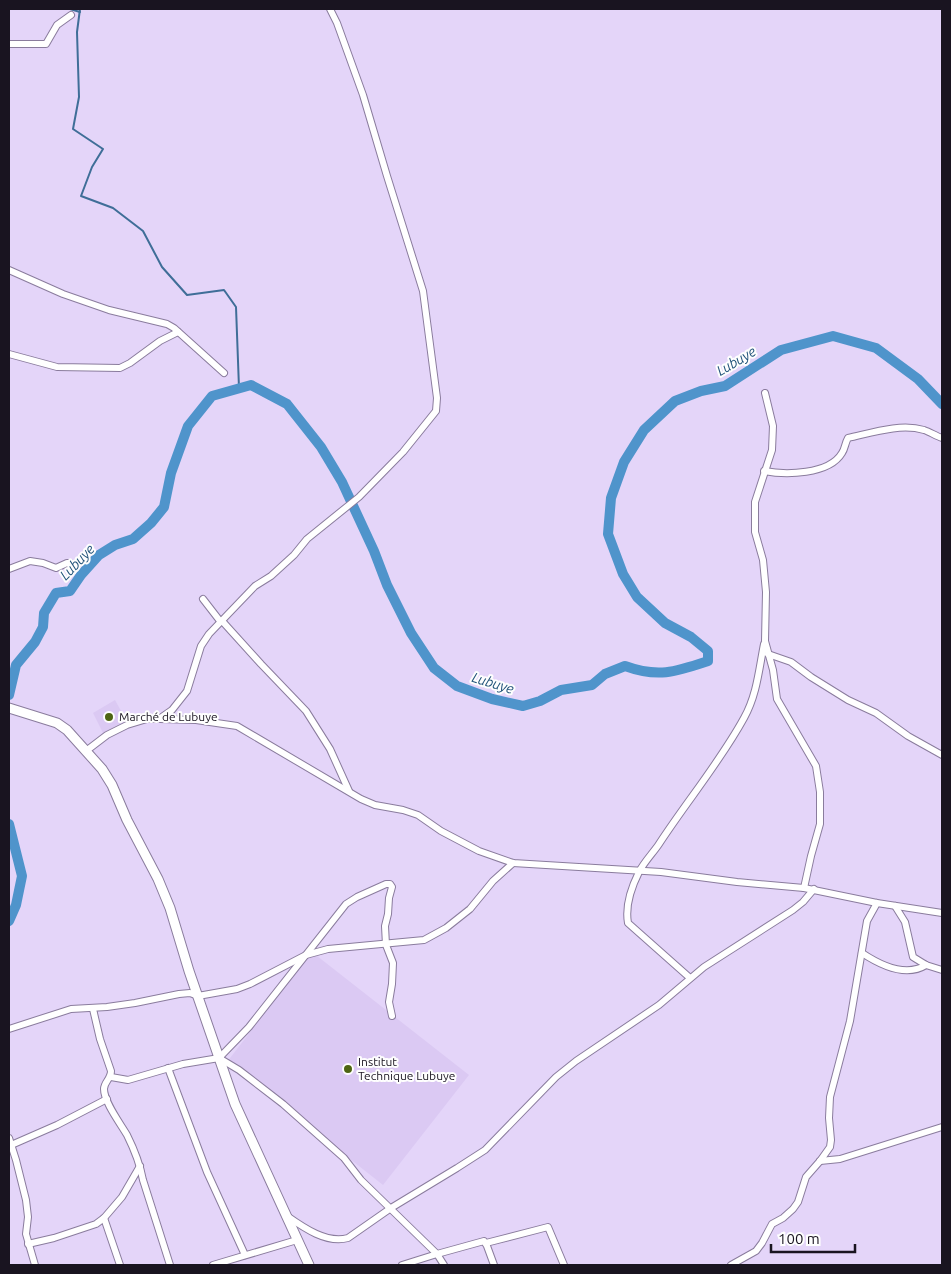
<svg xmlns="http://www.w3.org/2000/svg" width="951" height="1274" font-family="Ubuntu,sans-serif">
<rect width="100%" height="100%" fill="#e4d5f9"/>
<g fill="#dbc9f3">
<polygon points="115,700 126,720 103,733 93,713"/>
<polygon points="312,952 469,1075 383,1185 227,1062"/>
</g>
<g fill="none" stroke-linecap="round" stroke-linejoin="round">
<g stroke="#3f6e98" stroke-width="2">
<polyline points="70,9 80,12"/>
<polyline points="80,9 77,32 79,97 73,129 103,149 92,167 81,196 113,208 143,231 162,267 187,295 224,290 236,307 239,388"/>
</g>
<g stroke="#4f94cb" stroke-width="10">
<path d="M9,695L16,665L35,642L43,627L44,613L56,593L70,591L81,575L99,555L115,545L133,539L151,523L164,507L171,473L188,426L212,396L251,385L287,404L321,447L342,482L374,551L387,585L411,633L434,668L457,686L492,699L523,706L540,701L561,690L592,685L605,674L625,666C658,678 675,672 708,661V651L691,637L665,623L637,597L623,574L608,534L611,498L624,462L644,430L675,401L701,391L725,386L781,350L833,336L876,348L918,379L942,404"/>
<polyline points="9,824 22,876 16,905 9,921"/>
</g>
<defs>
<g id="street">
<polyline points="9,44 46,44 57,25 71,15"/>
<polyline points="9,270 63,294 109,310 167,324 174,328 224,373"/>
<polyline points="9,354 57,367 120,368 130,363 160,341 178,332"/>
<polyline points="765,393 773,426 772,450 755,502 755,532 763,560 766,592 765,641 773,670 777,699 816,766 820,792 820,824 811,856 804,888"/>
<path d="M764,471C785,475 829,475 842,453C845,449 845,443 848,438C871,433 900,423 924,430C930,432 936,436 942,438"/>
<polyline points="9,569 30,561 43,563 56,568 67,563 73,564"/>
<polyline points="203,599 220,621 223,622 261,664 306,711 330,749 349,791"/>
<polyline points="768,654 791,662 811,677 848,700 876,713 908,736 942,755"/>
<polyline points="160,719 196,720 237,726 361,799 375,805 403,810 418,815 441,831 479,851 513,863 661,872 737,882 804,888 877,903 942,913"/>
<polyline points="86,751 107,735 127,725 147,719 159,719 172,710 187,691 201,646 209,634 255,586 271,576 294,555 307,539 359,497 403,452 436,411 437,398 423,291 387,176 363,95 337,23 330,9"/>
<polyline points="895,906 905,922 913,957 926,965 942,970"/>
<path d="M862,953C880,965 905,978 926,965"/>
<path d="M690,978L628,923C625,906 632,886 639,872C644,862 653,853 659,844C687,801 720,762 744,718C757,695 759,669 764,644"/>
<path d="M93,1009L100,1039L111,1071C111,1079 104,1082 104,1089C104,1102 120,1123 127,1135C134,1149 140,1164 143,1180L170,1265"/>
<polyline points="392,1016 389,1002 392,984 393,963 386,945 385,926 388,914 389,898 392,887 390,884 386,884 357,897 346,904 249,1027 219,1058 239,1070 283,1104 344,1158 361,1180 437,1254 484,1241 487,1246 494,1265"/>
<polyline points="9,1029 71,1009 107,1007 135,1003 179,994 190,993 198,996 237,989 250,984 306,955 328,949 424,940 446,928 470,909 493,881 513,863"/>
<polyline points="168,1068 207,1172 245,1255"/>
<polyline points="111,1077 128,1080 183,1064 219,1058"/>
<polyline points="9,1138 16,1160 26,1200 28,1217 26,1234 35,1265"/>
<polyline points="9,1146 57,1125 107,1099"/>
<polyline points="820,1161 840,1159 942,1127"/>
<path d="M287,1216C304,1228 327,1244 348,1238L391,1208L457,1168L485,1150L556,1077L576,1061L659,1005L704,967L793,910L803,902L814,889"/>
<polyline points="104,1218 120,1265"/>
<polyline points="486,1243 548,1227 564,1265"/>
<polyline points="28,1244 54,1238 96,1224 104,1218 122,1197 140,1166"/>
<polyline points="213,1265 297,1240"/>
<polyline points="402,1265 437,1254 444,1265"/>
<polyline points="731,1265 756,1251 762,1243 772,1224 783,1218 793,1209 798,1202 806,1177 820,1161 830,1147 831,1140 829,1118 830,1097 850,1021 867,921 877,903"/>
</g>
<polyline id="secondary" points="9,708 57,723 67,730 102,769 112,785 127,820 158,879 170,908 189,971 235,1104 309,1265"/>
</defs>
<use href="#street" stroke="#8a7c9d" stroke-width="8"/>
<use href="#secondary" stroke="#8a7c9d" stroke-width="11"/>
<use href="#street" stroke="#fff" stroke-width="6"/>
<use href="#secondary" stroke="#fff" stroke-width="9"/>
</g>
<g fill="#4e6513" stroke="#fefefe" stroke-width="2">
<circle cx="109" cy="717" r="5"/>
<circle cx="348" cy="1069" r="5"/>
</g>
<g text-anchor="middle" stroke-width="4" stroke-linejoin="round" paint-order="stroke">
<g font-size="12" fill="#191420" stroke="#fefefe" text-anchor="start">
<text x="119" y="721">Marché de Lubuye</text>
<text x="358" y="1066">Institut<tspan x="358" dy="14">Technique Lubuye</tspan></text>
</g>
<g font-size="14" font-style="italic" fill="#1f5178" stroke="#fefefe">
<text transform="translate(736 361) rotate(-31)" y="5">Lubuye</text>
<text transform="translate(77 562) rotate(-46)" y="5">Lubuye</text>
<text transform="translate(493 683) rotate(17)" y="5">Lubuye</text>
</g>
</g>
<rect width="951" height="1274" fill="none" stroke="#191420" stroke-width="20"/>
<path d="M771 1244v8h84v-8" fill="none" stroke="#191420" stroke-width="2.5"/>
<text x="778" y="1244" font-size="15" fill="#191420" stroke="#fefefe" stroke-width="4" paint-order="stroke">100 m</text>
</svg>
